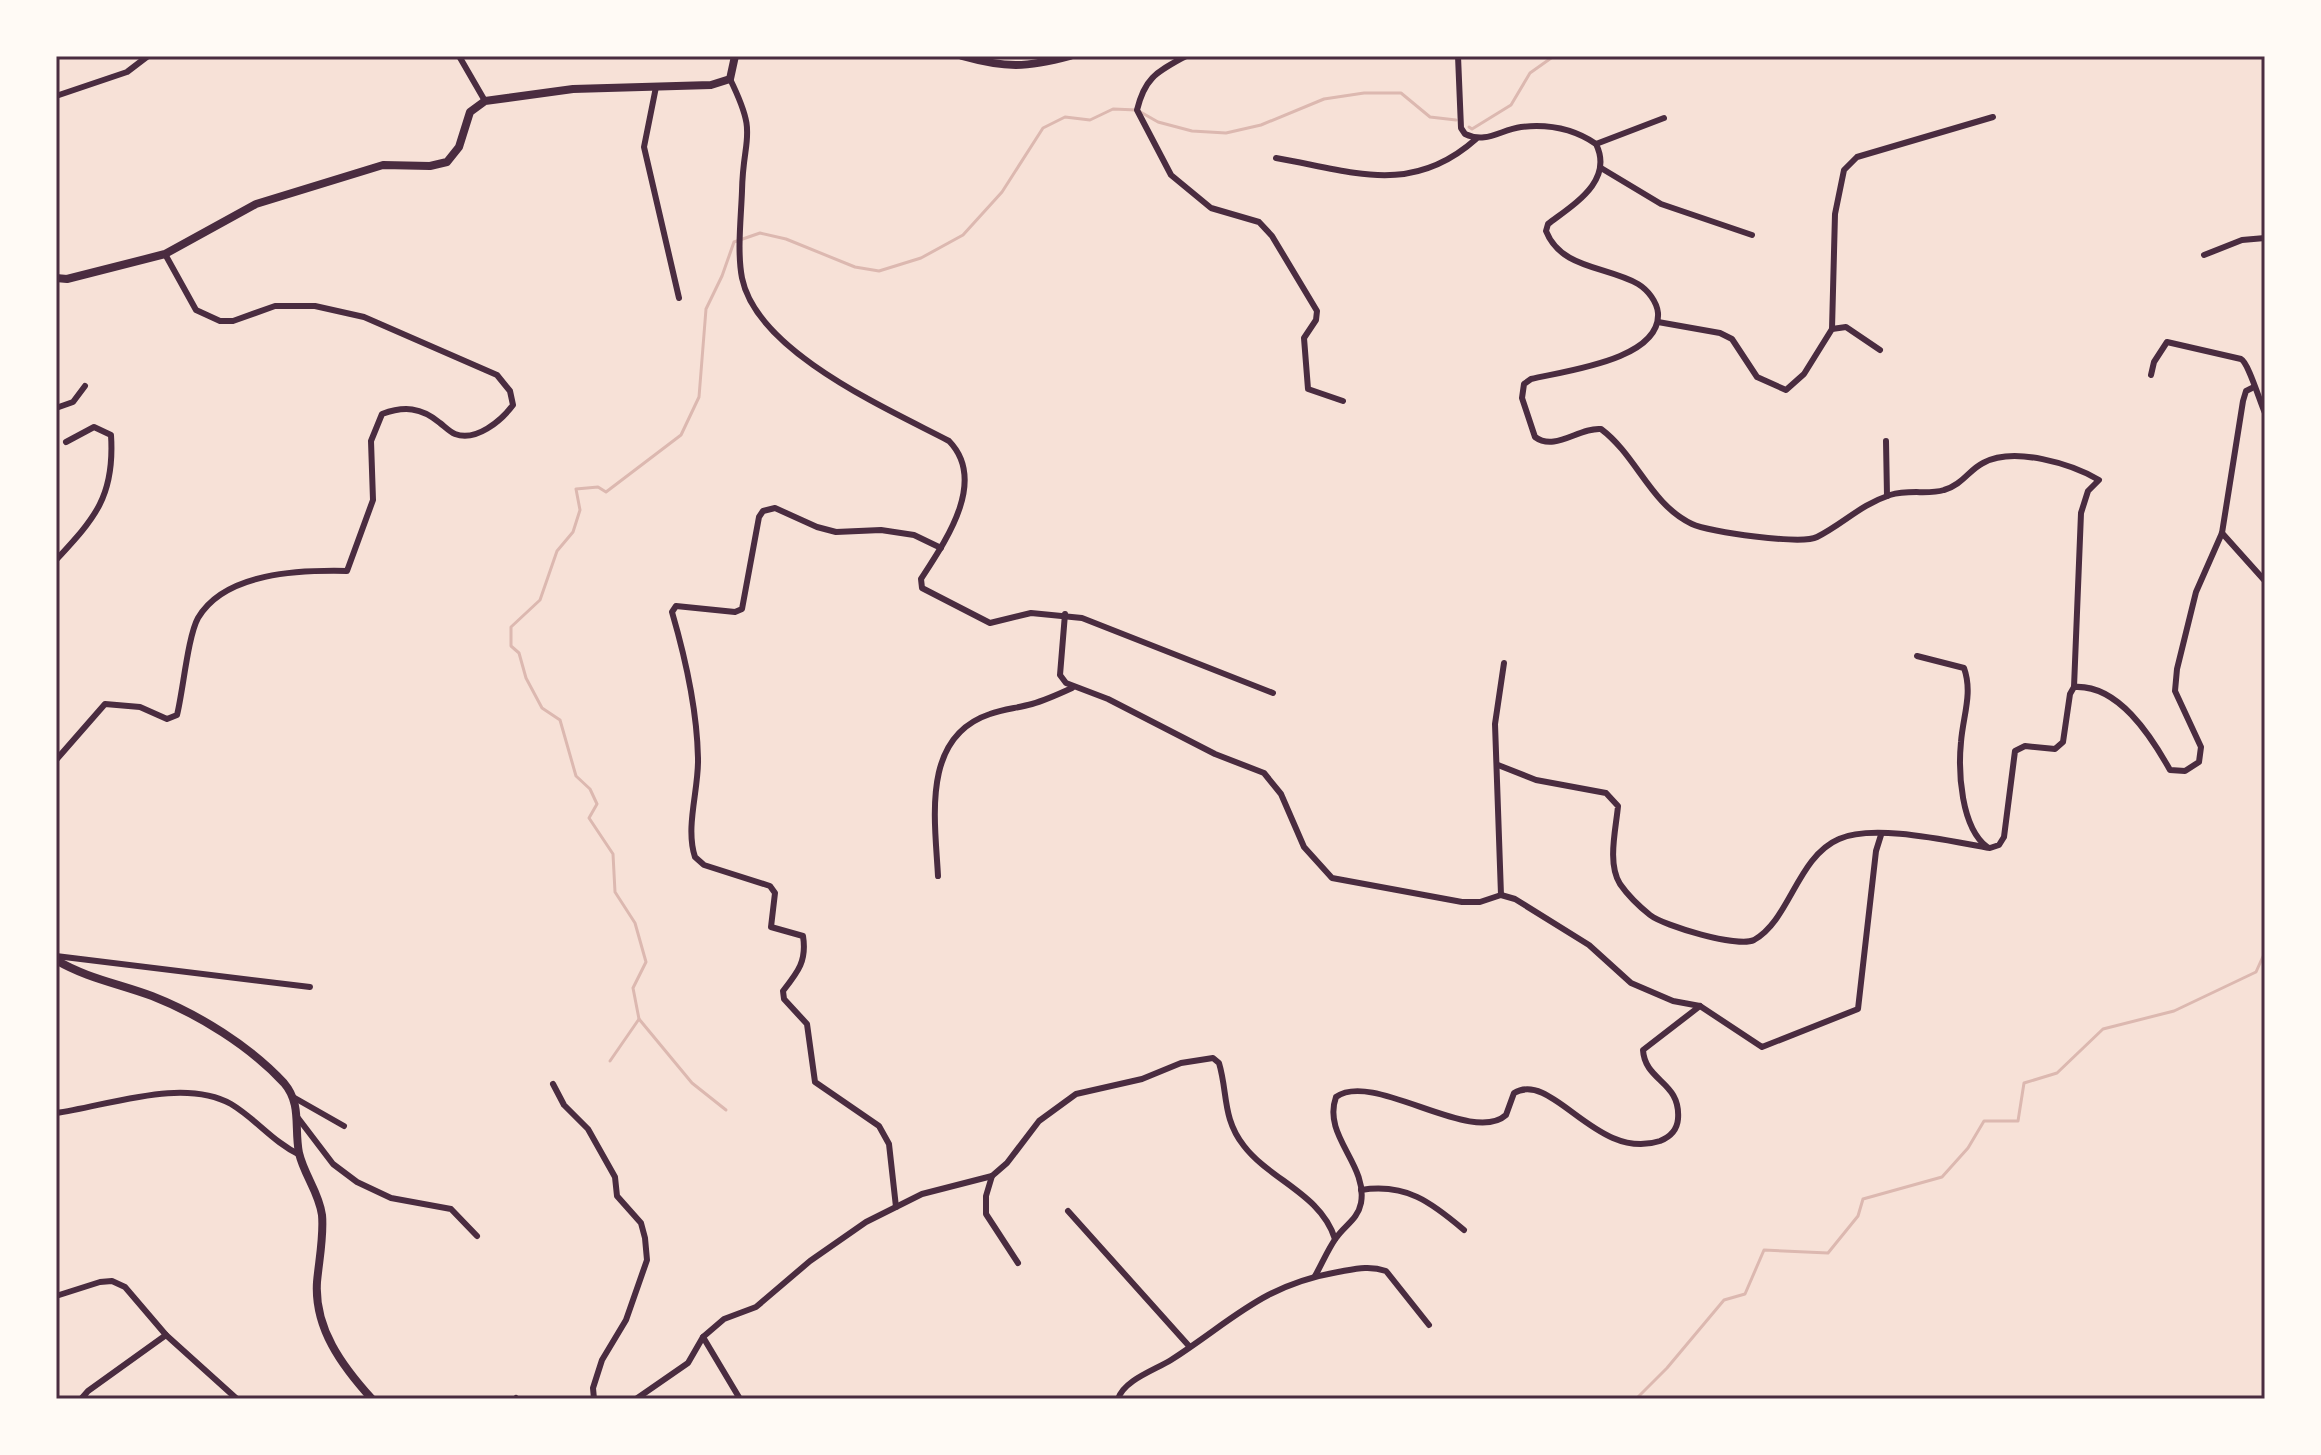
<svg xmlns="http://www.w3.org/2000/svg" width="2321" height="1455" font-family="'Asap Condensed',sans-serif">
<rect width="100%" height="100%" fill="#f7e1d7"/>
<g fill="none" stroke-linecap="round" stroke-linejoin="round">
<g stroke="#dcb8b0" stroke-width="3">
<polyline points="1469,127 1472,129 1511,105 1530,73 1554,56"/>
<polyline points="639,1019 692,1083 726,1110"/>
<polyline points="610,1061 639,1019 633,988 646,962 635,923 615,892 613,854 589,818 597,804 590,789 576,776 560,720 542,708 526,678 519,653 511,646 511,627 540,600 557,551 573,532 580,510 576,489 598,487 606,492 681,435 699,397 706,309 722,276 734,242 760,233 786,239 855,267 879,271 921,258 963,235 1002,192 1043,128 1065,117 1090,120 1113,109 1137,110 1158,122 1192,131 1226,133 1261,125 1324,99 1364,93 1401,93 1430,117 1456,120"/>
<polyline points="1636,1399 1667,1368 1724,1300 1745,1294 1764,1250 1828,1253 1858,1216 1863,1199 1942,1177 1968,1148 1984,1121 2018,1121 2024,1083 2057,1073 2103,1029 2174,1011 2256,972 2265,952"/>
</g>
<g stroke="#4a2c40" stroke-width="6">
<polyline points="459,56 485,101"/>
<path d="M1186,56C1157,72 1145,77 1137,110L1171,175L1211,208L1259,222L1272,236L1317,311L1316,320L1304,338L1308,389L1343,401"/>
<path d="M1458,56L1461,128L1465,134C1486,144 1500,130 1521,127C1547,124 1574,129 1596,144C1614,181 1574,204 1548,224L1546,231C1561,269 1606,266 1638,284C1648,290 1657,302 1658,313C1661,360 1564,371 1531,379L1524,384L1522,398L1535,437C1555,452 1579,427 1601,429C1637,456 1650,504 1692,524C1708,532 1802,545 1817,537C1843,524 1860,505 1890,495C1910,489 1928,495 1944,490C1962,485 1969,470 1983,463C2014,446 2072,464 2099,480L2088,491L2081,513L2074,687L2070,694L2063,742L2055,749L2025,746L2015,751L2004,837L1999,845L1990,848C1953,842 1874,823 1839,839C1797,857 1790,920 1754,940C1738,948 1664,926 1650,915C1640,907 1627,894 1620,884C1607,863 1616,829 1618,806L1606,793L1536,780L1498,765"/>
<path d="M730,79C759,138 743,134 742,191C741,218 737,252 742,278C757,352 888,409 949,441C988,481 945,542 921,579L922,588L990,623L1031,613L1082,618L1273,693"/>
<polyline points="656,87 644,147 679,298"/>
<polyline points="56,96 127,72 148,56"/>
<polyline points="1596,144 1664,118"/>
<path d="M1276,158C1351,171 1411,197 1476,139"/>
<polyline points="1601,168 1661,204 1752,235"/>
<polyline points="2204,255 2242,240 2265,238"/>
<polyline points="1658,322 1720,333 1732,339 1757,377 1786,390 1804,374 1832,329 1846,327 1880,350"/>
<polyline points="1832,329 1835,214 1844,170 1857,157 1993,117"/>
<path d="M2151,375L2154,362L2167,342L2241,359C2248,362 2260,402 2265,413"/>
<polyline points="56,408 73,402 85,386"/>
<polyline points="1886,441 1887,496"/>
<polyline points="2222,533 2265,581"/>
<path d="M56,560C95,518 115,496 111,435L94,427L66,442"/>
<polyline points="1065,614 1060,675 1066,683 1108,699 1215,754 1264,773 1281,794 1304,847 1332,878 1462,902 1480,902 1501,895 1515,899 1589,945 1631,983 1673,1001 1700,1006 1762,1047 1858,1009 1876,851 1881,835"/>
<path d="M1917,656L1964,668C1973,693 1963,716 1961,742C1958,772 1961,827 1987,847"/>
<path d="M2074,687C2118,684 2151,736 2170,770L2185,771L2199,762L2201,747L2175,691L2177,669L2196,592L2222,533L2243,401L2246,391L2252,388"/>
<path d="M56,760L105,704L140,707L167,719L177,715C183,691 188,636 198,618C225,572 300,570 347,571L373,500L371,441L382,414C404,406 421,407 440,423C444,426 450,432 455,434C476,442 501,421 513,405L510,391L497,375L364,317L315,306H275L233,321H220L196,310L165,254"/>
<path d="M938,876C935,819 921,737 990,714C1003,709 1018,708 1032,704C1046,700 1059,694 1072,688"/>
<polyline points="1501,895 1495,724 1504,663"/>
<polyline points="56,956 310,987"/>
<polyline points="553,1084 564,1105 588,1129 615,1177 617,1196 641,1223 645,1238 647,1260 626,1320 602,1360 593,1388 594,1399"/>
<polyline points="293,1097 344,1126"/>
<path d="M56,1113C107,1106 183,1077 231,1104C256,1119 273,1142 300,1155"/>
<polyline points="298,1118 333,1164 357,1182 391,1198 451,1209 477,1236"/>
<path d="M1361,1190C1406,1183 1431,1202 1464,1230"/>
<path d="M896,1207L889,1144L879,1126L815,1082L807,1024L784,999L783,991C798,972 807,961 803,936L771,927L775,893L770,886L704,865L695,857C685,827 699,789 698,758C697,708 686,660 672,612L676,606L735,612L742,609L759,517L763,511L775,508L817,527L836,532L881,530L914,535L941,548"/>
<polyline points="1068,1211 1189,1346"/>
<path d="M1018,1263L986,1214V1196L992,1176L1007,1163L1039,1121L1076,1094L1142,1079L1181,1063L1213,1058L1219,1063C1228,1093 1222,1118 1244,1146C1270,1180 1321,1194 1335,1239"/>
<path d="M1315,1276C1322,1264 1328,1249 1336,1238C1345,1225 1358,1219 1361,1203C1368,1164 1322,1136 1336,1097C1373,1070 1472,1146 1506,1115L1514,1093C1553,1070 1596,1162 1660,1141C1670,1137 1677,1131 1678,1119C1681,1081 1645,1082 1643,1050L1700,1006"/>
<polyline points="56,1296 100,1282 112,1281 125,1287 166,1335 237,1399"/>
<polyline points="81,1399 88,1391 166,1335"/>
<polyline points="515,1399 516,1398"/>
<polyline points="636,1399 688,1363 703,1337"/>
<polyline points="740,1399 703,1337 724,1319 756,1307 810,1261 866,1222 922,1194 992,1176"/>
<path d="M1118,1399C1124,1380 1155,1370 1171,1360C1232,1321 1262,1285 1338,1272C1355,1269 1369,1265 1386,1271L1429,1325"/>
</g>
<g stroke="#4a2c40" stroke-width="8">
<path d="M962,56C1005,68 1026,68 1070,56"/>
<polyline points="56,278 67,279 165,254 256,204 383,165 430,166 447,162 459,147 470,112 485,101 573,89 711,85 730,79 735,56"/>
<path d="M56,960C86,978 120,984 152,996C198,1014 250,1046 284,1083C302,1104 294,1128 299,1153C304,1175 319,1192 322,1215C324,1236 319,1260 317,1282C314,1328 342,1366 372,1399"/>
</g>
</g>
<rect width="2321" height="1455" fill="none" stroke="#fffaf5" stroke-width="116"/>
<rect x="58" y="58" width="2205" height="1339" fill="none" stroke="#4a2c40" stroke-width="3"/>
</svg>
